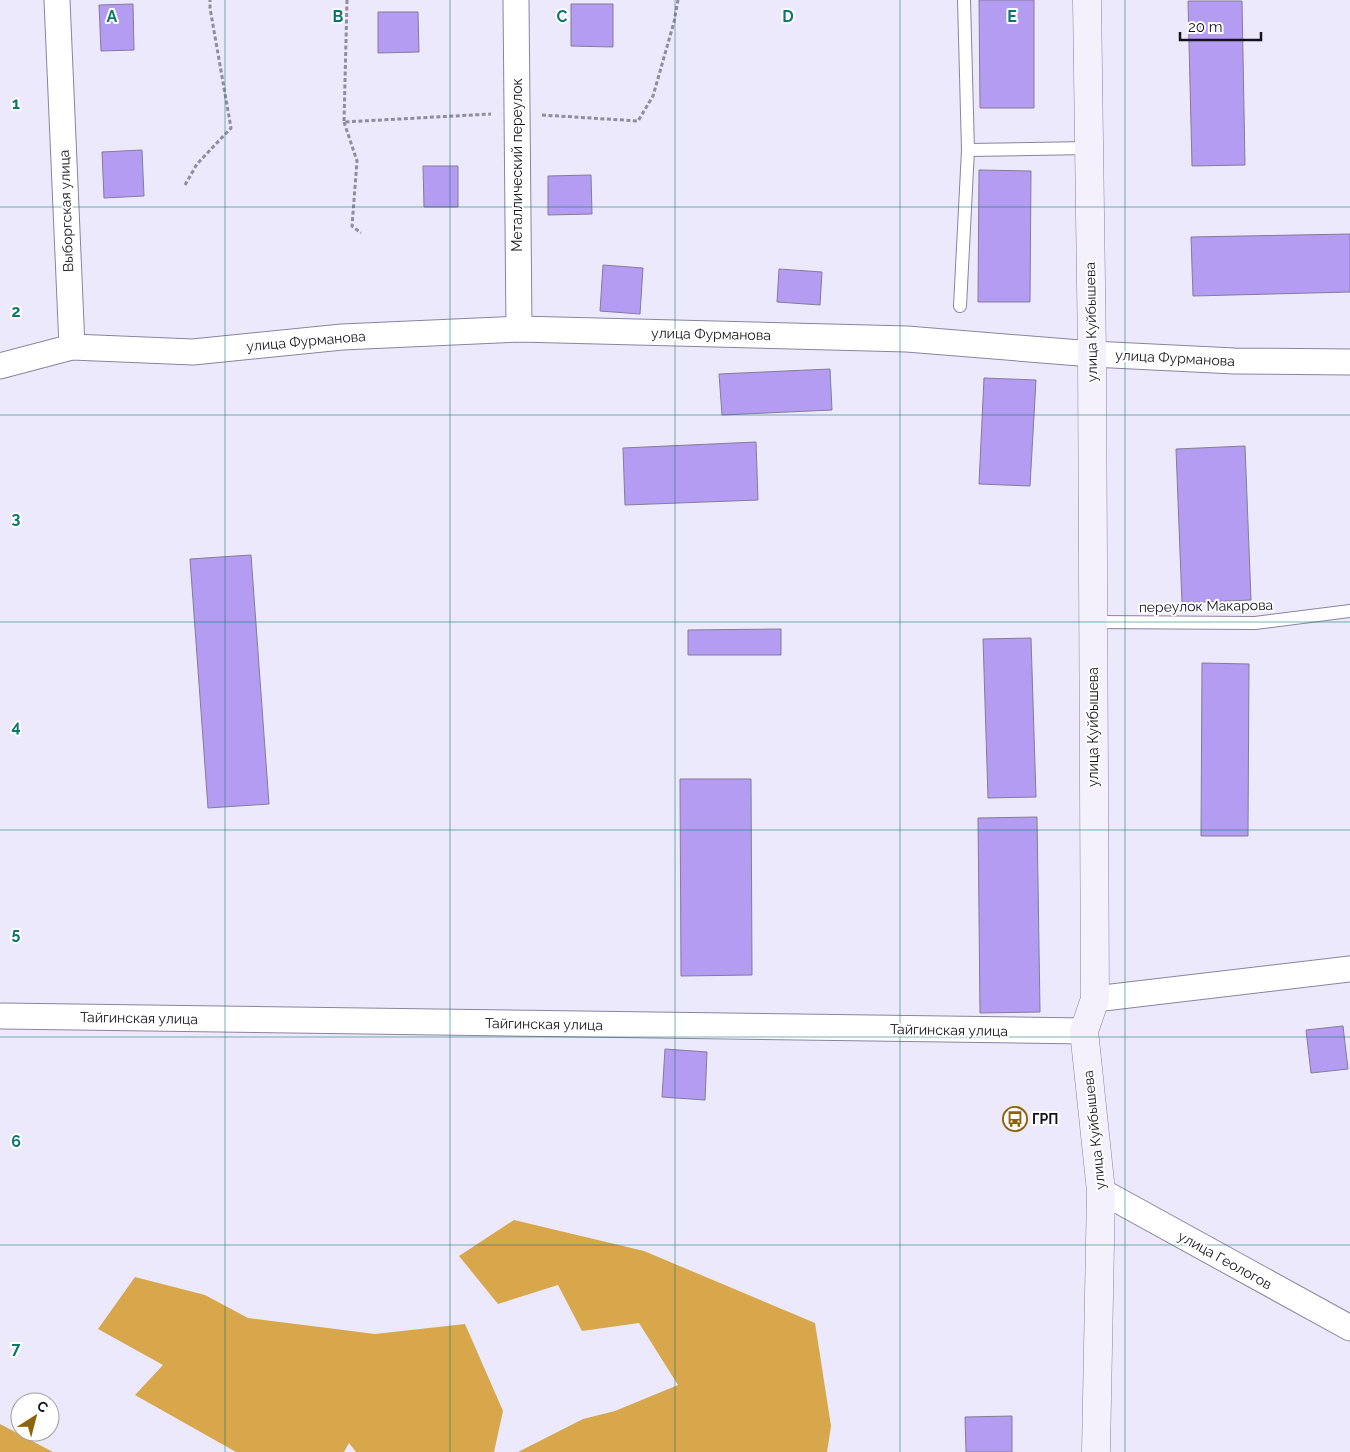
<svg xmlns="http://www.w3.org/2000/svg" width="1350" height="1452" font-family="Raleway,sans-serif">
<rect width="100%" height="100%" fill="#ede9fc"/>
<g fill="#d8a64b">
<polygon points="514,1220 644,1251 815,1323 831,1426 827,1452 518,1452 583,1419 615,1411 678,1385 639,1323 582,1331 558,1285 498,1304 459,1256"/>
<polygon points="135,1277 205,1295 248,1318 375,1334 465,1324 503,1411 494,1452 356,1452 349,1443 344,1452 236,1452 135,1395 163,1365 98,1329"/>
<polygon points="0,1424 53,1452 0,1452"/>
</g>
<g fill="#b39cf1" stroke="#837c99">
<polygon points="979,0 1034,0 1034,108 980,108"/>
<polygon points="1188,1 1242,1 1245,165 1192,166"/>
<polygon points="133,4 134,50 101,51 99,5"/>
<polygon points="571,4 613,4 613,47 571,46"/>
<polygon points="378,12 418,12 419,52 378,53"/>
<polygon points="142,150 144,196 104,198 102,152"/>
<polygon points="423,166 458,166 458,207 424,207"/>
<polygon points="979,170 1031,171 1030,302 978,302"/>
<polygon points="591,175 592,214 548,215 548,176"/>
<polygon points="1350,234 1350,292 1193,296 1191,237"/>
<polygon points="603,265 643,268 640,314 600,311"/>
<polygon points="779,269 822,272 820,305 777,302"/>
<polygon points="830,369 832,410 722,415 719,374"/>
<polygon points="984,378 1036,380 1030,486 979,484"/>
<polygon points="756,442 758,500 625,505 623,448"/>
<polygon points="1245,446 1251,600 1182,603 1176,449"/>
<polygon points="251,555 269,804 208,808 190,559"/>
<polygon points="781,629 781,655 688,655 688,630"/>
<polygon points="1031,638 1036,797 988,798 983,639"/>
<polygon points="1202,663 1249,664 1248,836 1201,836"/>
<polygon points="680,779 751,779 752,975 681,976"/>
<polygon points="1037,817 1040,1012 980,1013 978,818"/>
<polygon points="1343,1026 1348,1069 1311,1073 1306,1030"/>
<polygon points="665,1049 707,1052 705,1100 662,1097"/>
<polygon points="1012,1416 1012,1452 966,1452 965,1417"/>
</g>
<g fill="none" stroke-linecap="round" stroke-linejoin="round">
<defs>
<g id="lane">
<polyline points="964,0 968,150 1089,148"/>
<polyline points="960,306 968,150"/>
<polyline points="1092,622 1255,623 1350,611"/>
</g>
<g id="street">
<polyline points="516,0 519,329"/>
<polyline points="72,347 193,352 342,337 519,329 907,339 1092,354 1234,361 1350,362"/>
<polyline points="0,366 72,347 57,0"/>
<polyline points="1095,999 1350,969"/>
<polyline points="3,1016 1084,1031"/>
<polyline points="1101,1191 1350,1328"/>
</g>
<polyline id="secondary" points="1087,0 1092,354 1095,999 1084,1031 1101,1191 1096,1452"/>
</defs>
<use href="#lane" stroke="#8a83a0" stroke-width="14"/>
<use href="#street" stroke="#8a83a0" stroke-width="27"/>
<use href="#secondary" stroke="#8a83a0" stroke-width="29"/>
<g stroke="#908d9c" stroke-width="3" stroke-dasharray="4 2.5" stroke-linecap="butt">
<polyline points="347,0 344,122 491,114"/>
<polyline points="542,115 638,121 653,96 674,22 678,0"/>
<polyline points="344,122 357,161 352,226 361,233"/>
<polyline points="185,185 197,164 231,128 210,8 210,0"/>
</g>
<use href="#lane" stroke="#fff" stroke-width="12"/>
<use href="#street" stroke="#fff" stroke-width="25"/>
<use href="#secondary" stroke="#f4f1fd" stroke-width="28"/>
</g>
<path fill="none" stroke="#0f766e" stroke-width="1" stroke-opacity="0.55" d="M225,0V1452M450,0V1452M675,0V1452M900,0V1452M1125,0V1452M0,207H1350M0,415H1350M0,622H1350M0,830H1350M0,1037H1350M0,1245H1350"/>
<defs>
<symbol id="bus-ring" viewBox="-11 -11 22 22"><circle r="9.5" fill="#fff" stroke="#8d6408" stroke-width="1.5"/><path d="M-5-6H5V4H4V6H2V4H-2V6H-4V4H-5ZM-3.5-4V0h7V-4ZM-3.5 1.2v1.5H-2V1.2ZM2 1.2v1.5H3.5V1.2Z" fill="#8d6408"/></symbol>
</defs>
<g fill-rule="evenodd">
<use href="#bus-ring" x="1001" y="1105" width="28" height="28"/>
</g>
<g text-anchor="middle" stroke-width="4" stroke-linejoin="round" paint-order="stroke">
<g font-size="14" fill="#14121c" stroke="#fff">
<text transform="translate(517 165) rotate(-90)" y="5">Металлический переулок</text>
<text transform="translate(66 211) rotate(-92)" y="5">Выборгская улица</text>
<text transform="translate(1091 322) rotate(-91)" y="5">улица Куйбышева</text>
<text transform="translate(711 334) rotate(1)" y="5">улица Фурманова</text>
<text transform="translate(306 341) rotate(-5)" y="5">улица Фурманова</text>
<text transform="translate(1175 358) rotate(3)" y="5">улица Фурманова</text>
<text transform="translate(1206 606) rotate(-1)" y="5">переулок Макарова</text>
<text transform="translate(1093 727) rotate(-90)" y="5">улица Куйбышева</text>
<text transform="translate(139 1018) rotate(1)" y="5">Тайгинская улица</text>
<text transform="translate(544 1024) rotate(1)" y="5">Тайгинская улица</text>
<text transform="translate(949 1030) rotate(1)" y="5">Тайгинская улица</text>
<text transform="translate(1094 1130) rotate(-96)" y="5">улица Куйбышева</text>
<text transform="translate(1225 1260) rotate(29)" y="5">улица Геологов</text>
</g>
<g font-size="14" font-weight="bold" fill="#14121c" stroke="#fff" text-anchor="start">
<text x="1032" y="1124">ГРП</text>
</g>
</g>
<g font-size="16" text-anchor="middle" font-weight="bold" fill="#0f766e" stroke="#fff" stroke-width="4" stroke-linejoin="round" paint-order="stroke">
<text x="112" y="22">A</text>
<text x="338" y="22">B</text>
<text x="562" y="22">C</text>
<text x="788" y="22">D</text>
<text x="1012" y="22">E</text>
<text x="16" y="109">1</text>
<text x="16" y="317">2</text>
<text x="16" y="524">3</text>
<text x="16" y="732">4</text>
<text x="16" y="939">5</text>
<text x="16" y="1147">6</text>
<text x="16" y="1354">7</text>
</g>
<g transform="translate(35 1417) rotate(36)"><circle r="24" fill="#ffffff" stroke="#a1a0a4"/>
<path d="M0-4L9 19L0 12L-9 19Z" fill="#8d6408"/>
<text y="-8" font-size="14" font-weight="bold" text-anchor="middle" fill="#14121c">С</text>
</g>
<path d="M1180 32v8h81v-8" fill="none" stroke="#14121c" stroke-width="2.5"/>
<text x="1188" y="32" font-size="15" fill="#14121c" stroke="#ffffff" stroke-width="4" paint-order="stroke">20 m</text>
</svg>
